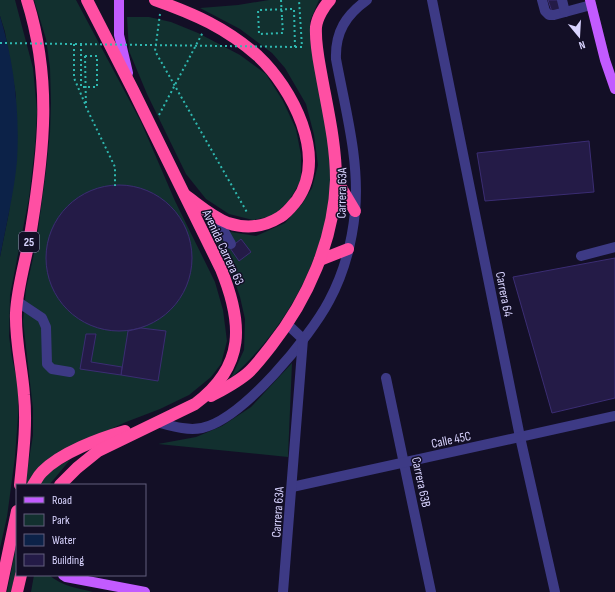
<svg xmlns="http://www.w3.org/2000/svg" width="615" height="592" font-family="'Sofia Sans Condensed',sans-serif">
<rect width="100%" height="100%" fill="#130f26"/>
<g fill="#12302f">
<polygon points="0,0 15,0 33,68 37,111 35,146 29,198 10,295 9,336 12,358 18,384 18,416 15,457 7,517 0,548 0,257 9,212 16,96 5,32 0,16"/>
<polygon points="34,0 76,0 141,122 175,201 215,282 223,310 227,341 221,364 211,377 189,395 160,409 126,422 83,442 28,485 25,485 33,435 33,409 23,321 26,289 36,245 46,171 50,133 51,103 50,68 46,39"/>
<path d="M269,0H319L310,21V37C315,63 319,89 324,115C327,136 332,159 332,181C331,197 328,213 324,228C307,288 277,336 231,378L244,350L245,319L240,297L233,277L205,218L231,232L256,236L285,223L302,204L312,188L318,165L314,135L306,104L285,68L272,53L240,29L200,8L238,5Z"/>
<polygon points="127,17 149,17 171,22 198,33 240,55 266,74 283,101 296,129 301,155 301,180 289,201 273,216 253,220 229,214 206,199 186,174 147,94 129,51"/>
<polygon points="292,363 288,457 158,444 196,437 222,426 251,407"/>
<path d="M70,460L49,485H39C49,471 55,467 70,460Z"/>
<polygon points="17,542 17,566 11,592 7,592"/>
<path d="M34,575H49C62,586 77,588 93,592H31Z"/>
</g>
<path fill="#0c2248" d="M0,16C14,62 20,112 17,161C14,193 6,226 0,257Z"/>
<g fill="#241b47" stroke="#3b2d73">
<polygon points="548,0 558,0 561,10 552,12"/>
<polygon points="589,141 594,192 485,201 477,153"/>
<circle cx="119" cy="258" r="73"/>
<polygon points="241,239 251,252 239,261 230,248"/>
<polygon points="615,258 615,398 552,413 513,277"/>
<polygon points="141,328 166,331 158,381 121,375 128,331"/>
<polygon points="86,334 96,334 91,362 122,367 121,375 80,369"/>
</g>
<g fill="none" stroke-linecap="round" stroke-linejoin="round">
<g stroke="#2fb8b0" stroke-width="2" stroke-dasharray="2 3" stroke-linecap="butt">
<polyline points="281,0 282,18"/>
<polyline points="160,14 155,51 248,214"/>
<polyline points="74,44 74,78 86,106"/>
<polyline points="295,47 302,47 299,0"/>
<polyline points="85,56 86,107 115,167 115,186"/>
<polyline points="159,115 203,32"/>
</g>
<g stroke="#3d3a85" stroke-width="10">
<polyline points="432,0 520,437 555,592"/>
<polyline points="542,0 545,11 549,15 554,15 591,5"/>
<polyline points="562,0 565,12"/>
<polyline points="216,217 231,244"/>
<polyline points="581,256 615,247"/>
<polyline points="18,302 42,318 46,327 47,364 52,369 70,372"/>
<polyline points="386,378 431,592"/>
<path d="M157,422C172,426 187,431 202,428C243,419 310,337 329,301C343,275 352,242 355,212C360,161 345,108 336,59C335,32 346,15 367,0"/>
<polyline points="292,487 615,416"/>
<polyline points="283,592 303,339 287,324"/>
</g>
<g stroke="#c25bff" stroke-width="10">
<polyline points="119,0 119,35 128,73"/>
<polyline points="590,0 605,60 615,89"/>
<polyline points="63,575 66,577 145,592"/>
</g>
<g stroke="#ff4fa3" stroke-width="12">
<path d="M155,0C195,14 226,28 258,56C292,88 328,156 297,200C292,206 287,213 280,217C264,227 246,229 228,223C212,217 199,205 185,195"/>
<polyline points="336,179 355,211"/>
<polyline points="320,260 348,249"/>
<path d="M211,396C224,389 238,382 249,372C257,364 264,355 271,346C308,299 334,240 336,180C336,145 328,111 322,78C319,61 315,44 316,27C317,18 324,6 330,0"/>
<path d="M20,485C23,455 27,425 24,395C22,367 15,341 16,313C17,287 27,256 31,230C44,150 52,79 27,0"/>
<path d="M33,485C36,481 38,476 42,472C60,453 100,438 125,431"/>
<path d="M60,485L77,468L98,451L195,404C246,366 243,323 221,269L133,90L87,0"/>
<polyline points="0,592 17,511"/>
<polyline points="17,592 21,575"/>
</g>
<g stroke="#2fb8b0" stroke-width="2" stroke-dasharray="2 3" stroke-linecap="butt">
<polyline points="0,43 295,47 294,9 258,10 259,34 283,33 282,18"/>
<polyline points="81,44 81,87 97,87 97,56 85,56"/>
</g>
</g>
<g text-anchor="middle" stroke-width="3" stroke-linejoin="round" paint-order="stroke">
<rect fill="#130f26" stroke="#9e99be" stroke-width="1" x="19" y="232" width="20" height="20" rx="3"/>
<g font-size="12" font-weight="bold" fill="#d9d4ff">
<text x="29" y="246">25</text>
</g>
<g font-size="13" fill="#d9d4ff" stroke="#130f26">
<text transform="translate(341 193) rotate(-89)" y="5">Carrera 63A</text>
<text transform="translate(224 247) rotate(65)" y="5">Avenida Carrera 63</text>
<text transform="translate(505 294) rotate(79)" y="5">Carrera 64</text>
<text transform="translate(451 439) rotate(-12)" y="5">Calle 45C</text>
<text transform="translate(422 482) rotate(78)" y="5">Carrera 63B</text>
<text transform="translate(277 512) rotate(-86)" y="5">Carrera 63A</text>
</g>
</g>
<rect x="16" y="484" width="130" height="92" fill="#130f26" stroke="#625e7d"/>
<rect x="24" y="497" width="20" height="6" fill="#c25bff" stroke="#625e7d"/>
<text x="52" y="504" font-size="12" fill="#d9d4ff">Road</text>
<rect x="24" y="514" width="20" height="12" fill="#12302f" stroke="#625e7d"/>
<text x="52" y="524" font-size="12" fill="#d9d4ff">Park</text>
<rect x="24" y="534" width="20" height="12" fill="#0c2248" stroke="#625e7d"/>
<text x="52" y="544" font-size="12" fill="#d9d4ff">Water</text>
<rect x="24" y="554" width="20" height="12" fill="#241b47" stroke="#625e7d"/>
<text x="52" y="564" font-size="12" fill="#d9d4ff">Building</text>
<g transform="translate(579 36) rotate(162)" stroke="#130f26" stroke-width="3" paint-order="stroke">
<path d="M0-3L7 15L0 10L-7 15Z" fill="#d9d4ff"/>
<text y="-6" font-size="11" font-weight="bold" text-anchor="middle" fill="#d9d4ff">N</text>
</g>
</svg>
